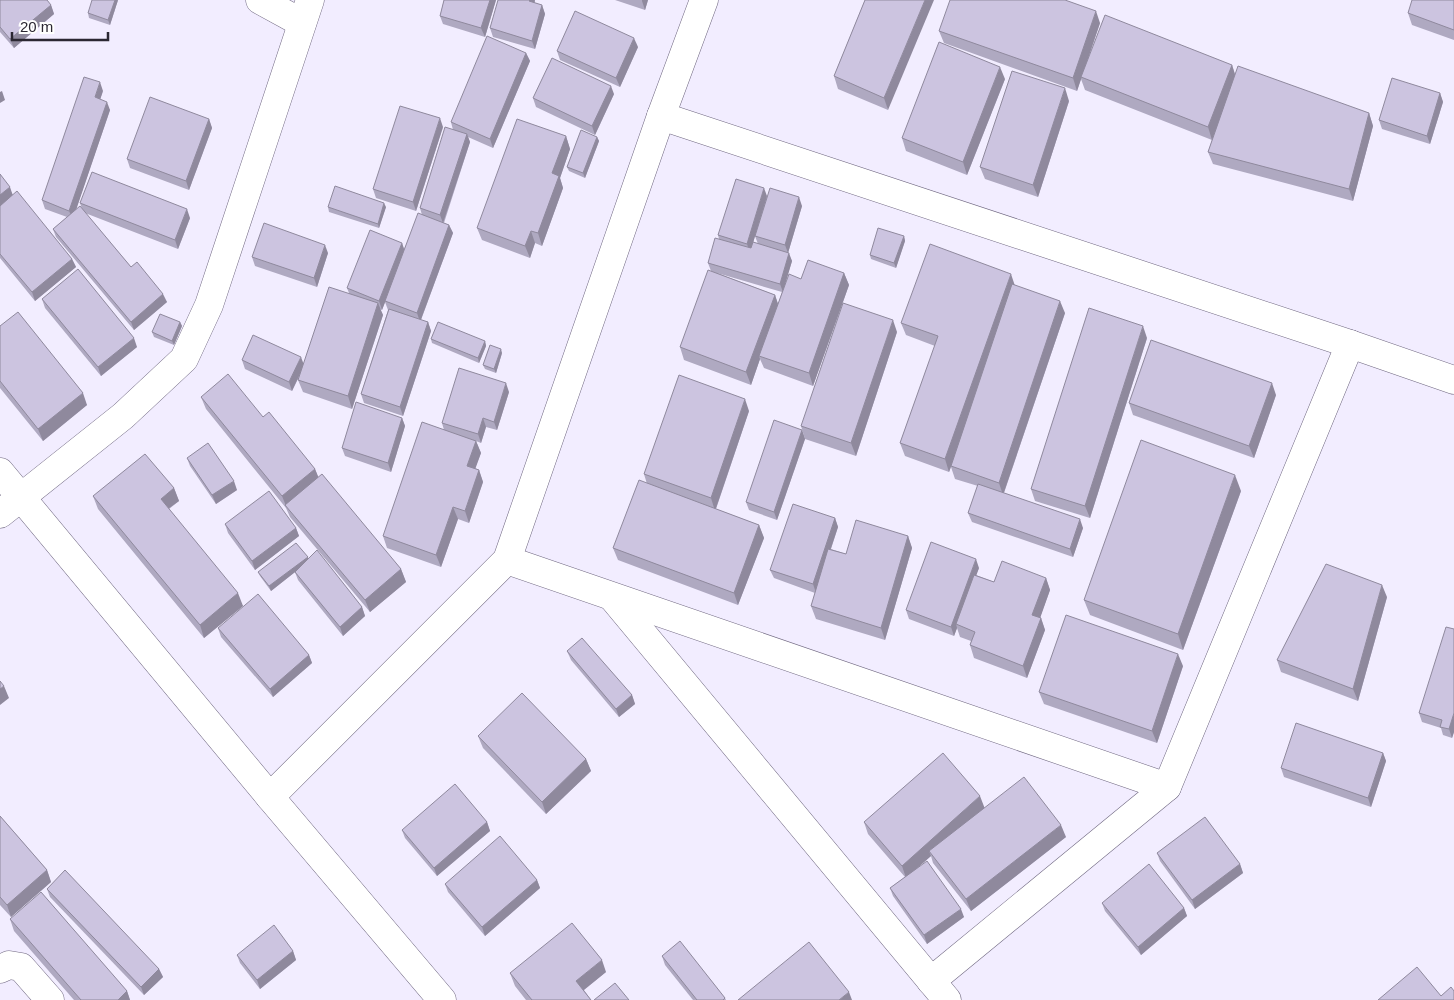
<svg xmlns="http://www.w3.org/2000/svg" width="1454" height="1000" font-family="Helvetica,sans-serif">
<rect width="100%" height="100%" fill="#f2edff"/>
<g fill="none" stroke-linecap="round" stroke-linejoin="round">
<defs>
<g id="minor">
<polyline points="260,0 302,23"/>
<polyline points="661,116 1350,344 1454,380"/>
<polyline points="0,472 270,797 442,1000"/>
<polyline points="0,514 123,416 184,359 209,305 310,0"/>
<polyline points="507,560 1167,787"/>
<polyline points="613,598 947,1000"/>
<polyline points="270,797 507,560 661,116 704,0"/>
<polyline points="0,969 9,965 21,967 50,1000"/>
<polyline points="931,981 1167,787 1350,344"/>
</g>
</defs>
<use href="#minor" stroke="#706881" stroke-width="29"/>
<use href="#minor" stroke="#fff" stroke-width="28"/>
</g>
<g fill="#afa9c1" fill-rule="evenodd">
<polygon points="0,0 51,5 54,14 14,48 0,32"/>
<polygon points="118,0 110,25 89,18 88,13"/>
<polygon points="444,0 496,0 485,37 443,24 440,16"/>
<polygon points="535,0 535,3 542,5 545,14 535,49 493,37 490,28"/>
<polygon points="615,0 648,0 645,10"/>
<polygon points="865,0 888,110 838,89 834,76"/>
<polygon points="1454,0 1454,40 1412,25 1408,13"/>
<polygon points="1100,23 1089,56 1232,65 1235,74 1369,113 1373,126 1353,201 1213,164 1208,152 1212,140 1085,90 1081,79 1077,91 944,43 939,31"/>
<polygon points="638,47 620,87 560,60 557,51"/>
<polygon points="526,53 530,61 493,148 468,137 470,142 444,223 449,225 453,233 421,320 428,322 431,331 403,416 364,403 361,394 388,310 385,302 382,310 380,309 383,315 352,409 303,392 298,380 300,375 292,391 245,369 242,360 304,364 349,293 347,288 402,243 404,249 422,215 420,208 453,130 451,122"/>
<polygon points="1005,79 967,175 906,151 902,138"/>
<polygon points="103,91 100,99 110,110 76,209 82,209 80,203 190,218 178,249 85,213 131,267 167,302 134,330 56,237 53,229 67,217 45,209 42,200"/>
<polygon points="1440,93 1443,102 1430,144 1382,129 1379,120"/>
<polygon points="614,94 595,135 536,107 533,98"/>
<polygon points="1069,101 1038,197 985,179 980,167"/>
<polygon points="209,119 212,128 189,190 130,168 127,159"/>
<polygon points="443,127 416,211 376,198 373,189"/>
<polygon points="566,136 570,149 560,178 563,188 542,246 535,243 530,258 482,240 477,228"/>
<polygon points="597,137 599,141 585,178 569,171 567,167"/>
<polygon points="0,174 13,195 72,259 76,267 35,301 0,258"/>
<path d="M767,196L802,206L788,253L792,261L785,283L801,279L844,273L849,285L813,386L764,368L760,359L751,385L684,360L680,347L711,271L708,263L719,239L718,235ZM755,236L758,244L753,243ZM717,273L782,292L778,304L775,295Z"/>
<polygon points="328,207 386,207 379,228 329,212"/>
<polygon points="904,236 905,241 896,268 871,259 870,255"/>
<polygon points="328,253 317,287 255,266 252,257"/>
<polygon points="1015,285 1065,313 1004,493 1083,528 1073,557 972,522 968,513 978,486 955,479 951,467 949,472 905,456 900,443 935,346 906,335 901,323"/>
<polygon points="42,299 137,347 101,376 45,308"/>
<polygon points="180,322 182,326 174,345 154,337 152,332"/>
<polygon points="0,326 87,405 43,441 0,388"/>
<polygon points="897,332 856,456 805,439 801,426"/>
<polygon points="1147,338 1090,518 1035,501 1031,489"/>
<polygon points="431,339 485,341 486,346 479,363 432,343"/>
<polygon points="502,353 496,373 485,369 483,365"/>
<polygon points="509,392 497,430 486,427 481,443 476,441 481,453 475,468 479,470 483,482 469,523 458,519 441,567 387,548 383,536 444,430 442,423"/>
<polygon points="1276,395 1254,458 1133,415 1129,403"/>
<polygon points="201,397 315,469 318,477 401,569 406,582 370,612 290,517 286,508 206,409"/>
<polygon points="749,411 716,509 759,525 764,538 738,605 618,560 613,548 647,484 644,474"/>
<polygon points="402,418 405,426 391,472 345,456 342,448"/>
<polygon points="802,430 805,439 777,520 749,510 746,502"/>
<polygon points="187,458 237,490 216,504 190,466"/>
<polygon points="174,488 179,501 169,509 243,606 204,638 98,509 93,496"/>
<polygon points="1241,491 1183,650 1090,615 1084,600"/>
<polygon points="835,518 838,527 831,549 846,554 908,536 912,548 885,640 816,619 811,606 815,593 774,578 770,570"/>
<polygon points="225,524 296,528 299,536 255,570 228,533"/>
<polygon points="308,557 308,559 362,607 365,616 343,636 298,580 295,572 271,591 260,576 258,572"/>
<polygon points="979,568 976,575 994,582 1046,578 1050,590 1040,617 1041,618 1045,630 1027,678 974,658 970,645 971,641 960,637 957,628 954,636 909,619 906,610"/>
<polygon points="1387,597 1358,701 1281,672 1277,660"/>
<polygon points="218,628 309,655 312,663 273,697 221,637"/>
<polygon points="1454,629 1454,732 1452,738 1443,735 1441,728 1422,722 1419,713"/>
<polygon points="567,651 632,695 635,704 619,717 571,660"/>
<polygon points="1183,666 1157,743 1044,704 1039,692"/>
<polygon points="478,736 586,759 591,771 546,814 483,748"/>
<polygon points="1383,753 1386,761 1371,807 1284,777 1281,768"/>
<polygon points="984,808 1066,837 971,911 933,863 931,856 918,867 964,917 927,944 893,896 890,888 905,877 868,834 864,822"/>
<polygon points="0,816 47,870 51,882 11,917 0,905"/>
<polygon points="487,822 490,831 437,876 405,838 402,830"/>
<polygon points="1157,853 1240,864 1243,873 1195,909 1160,861"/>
<polygon points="537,880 540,888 485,936 448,892 445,884"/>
<polygon points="47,889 159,969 163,977 144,995 50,897"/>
<polygon points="1102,903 1184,908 1187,916 1141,955 1105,911"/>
<polygon points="10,919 127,991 130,1000 74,1000 14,931"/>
<polygon points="293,951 296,960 260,989 240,963 237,955"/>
<polygon points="662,956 725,998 726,1000 693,1000 665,965"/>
<polygon points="606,972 584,990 591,1000 526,1000 515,986 510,973"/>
</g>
<g fill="#8f899d">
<polygon points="115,0 118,0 110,25 108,20"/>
<polygon points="490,0 496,0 485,37 481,28"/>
<polygon points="530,0 535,0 532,10 529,1"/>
<polygon points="642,0 648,0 645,10 642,1"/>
<polygon points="925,0 934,0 888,110 884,98"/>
<polygon points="51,5 54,14 14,48 10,39"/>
<polygon points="542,5 545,14 535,49 532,41"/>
<polygon points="1096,11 1100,23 1077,91 1073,78"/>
<polygon points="634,38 638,47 620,87 616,78"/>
<polygon points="526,53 530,61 493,148 490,139"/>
<polygon points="1232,65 1236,78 1212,140 1208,127"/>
<polygon points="1000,67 1005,79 967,175 963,162"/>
<polygon points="100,82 103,91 98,106 95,97"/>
<polygon points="611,86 614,94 595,135 592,126"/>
<polygon points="1065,88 1069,101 1038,197 1033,185"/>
<polygon points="2,91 5,100 0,103 0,92"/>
<polygon points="1440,93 1443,102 1430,144 1427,136"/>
<polygon points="107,102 110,110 73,219 69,211"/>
<polygon points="1369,113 1373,126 1353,201 1349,189"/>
<polygon points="440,118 443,127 416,211 413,202"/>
<polygon points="209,119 212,128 189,190 186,181"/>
<polygon points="467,134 470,142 443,223 440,215"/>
<polygon points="566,136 570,149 560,178 563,188 542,246 538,233 552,173"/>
<polygon points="597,137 599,141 585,178 583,173"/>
<polygon points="10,187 13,196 0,206 0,195"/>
<polygon points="764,188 767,196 750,253 747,244"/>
<polygon points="799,197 802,206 788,253 785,245"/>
<polygon points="384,203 386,207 379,228 378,224"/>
<polygon points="187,209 190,218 178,249 175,240"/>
<polygon points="449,225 453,233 420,322 417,313"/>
<polygon points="531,231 535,243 530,258 525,246"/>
<polygon points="904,236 905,241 896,268 894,263"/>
<polygon points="402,243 405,252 382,310 379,301"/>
<polygon points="325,245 328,253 317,287 314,278"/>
<polygon points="789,253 792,261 783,292 780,284"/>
<polygon points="72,259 76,267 35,301 32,292"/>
<polygon points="844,273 849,285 813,386 809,373"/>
<polygon points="1011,274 1015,286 949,472 945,459"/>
<polygon points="163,294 167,302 134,330 131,322"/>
<polygon points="775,295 779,307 759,356 760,359 751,385 746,372"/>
<polygon points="1060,301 1065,313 1003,495 999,483"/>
<polygon points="378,303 383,315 352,409 348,396"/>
<polygon points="893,320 897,332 856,456 851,443"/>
<polygon points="180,322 182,326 174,345 172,341"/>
<polygon points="428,322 431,331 403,416 400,407"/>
<polygon points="1143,326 1147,338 1090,518 1085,506"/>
<polygon points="134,338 137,347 101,376 98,367"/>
<polygon points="485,341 486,346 479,363 478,358"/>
<polygon points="501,349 502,353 496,373 494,369"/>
<polygon points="301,357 304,365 292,391 289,382"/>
<polygon points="506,383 509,392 497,430 494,422"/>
<polygon points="1272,383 1276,395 1254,458 1249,446"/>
<polygon points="83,393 87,405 43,441 38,429"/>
<polygon points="745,399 749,411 715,511 711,498"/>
<polygon points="402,418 405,426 391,472 388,463"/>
<polygon points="483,418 486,427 481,443 478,434"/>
<polygon points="802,430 805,439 777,520 774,512"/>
<polygon points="476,441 481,453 472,478 467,466"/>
<polygon points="315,469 320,481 286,506 282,496"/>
<polygon points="479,470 483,482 469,523 465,511"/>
<polygon points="1235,475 1241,491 1183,650 1178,634"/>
<polygon points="234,481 237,490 216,504 212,495"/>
<polygon points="174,488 179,501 165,511 161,499"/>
<polygon points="453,507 458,519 441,567 436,555"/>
<polygon points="835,518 838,527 816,593 813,584"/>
<polygon points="1080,519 1083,528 1073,557 1070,549"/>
<polygon points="759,525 764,538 738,605 734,593"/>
<polygon points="296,528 299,536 255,570 252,561"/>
<polygon points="908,536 912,548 885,640 881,628"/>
<polygon points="308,557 309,561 271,591 269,586"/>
<polygon points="976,559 979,568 958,625 956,624 957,628 954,636 951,627"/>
<polygon points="401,569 406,582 370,612 365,600"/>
<polygon points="1046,578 1050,590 1037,627 1032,615"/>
<polygon points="1382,585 1387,597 1358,701 1353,689"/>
<polygon points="238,593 243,606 204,638 200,625"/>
<polygon points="362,607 365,616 343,636 340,627"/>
<polygon points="1041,618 1045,630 1027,678 1023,666"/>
<polygon points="1178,654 1183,666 1157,743 1152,731"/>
<polygon points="309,655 312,663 273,697 270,689"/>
<polygon points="4,686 9,698 0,705 0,689"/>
<polygon points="632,695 635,704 619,717 616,709"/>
<polygon points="1454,713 1454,732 1452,738 1449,729"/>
<polygon points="1383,753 1386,761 1371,807 1368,798"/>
<polygon points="586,759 591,771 546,814 542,802"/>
<polygon points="980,796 985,809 929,851 931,856 906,878 902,866"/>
<polygon points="487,822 490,831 437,876 434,868"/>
<polygon points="1061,825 1066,837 971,911 966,899"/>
<polygon points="1240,864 1243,873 1195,909 1192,900"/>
<polygon points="47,870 51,882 11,917 7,905"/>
<polygon points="537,880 540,888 485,936 482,927"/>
<polygon points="1184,908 1187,916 1141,955 1138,947"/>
<polygon points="961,909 964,917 927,944 924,935"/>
<polygon points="293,951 296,960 260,989 257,980"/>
<polygon points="602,960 606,972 580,993 576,981"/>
<polygon points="159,969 163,977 144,995 141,987"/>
<polygon points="127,991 130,1000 118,1000"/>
<polygon points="849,992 852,1000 839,1000"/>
</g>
<g fill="#ccc4e0" stroke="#8f899d">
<polygon points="0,0 47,0 51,5 10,39 0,27"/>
<polygon points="92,0 115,0 108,20 88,13"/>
<polygon points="444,0 490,0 481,28 440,16"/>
<polygon points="498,0 530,0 529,1 542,5 532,41 490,28"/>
<polygon points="865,0 925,0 884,98 834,76"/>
<polygon points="950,0 1065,0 1096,11 1073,78 939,31"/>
<polygon points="1412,0 1454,0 1454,30 1408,13"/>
<polygon points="575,11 634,38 616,78 557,51"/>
<polygon points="1105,15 1232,65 1208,127 1081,77"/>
<polygon points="487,36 526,53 490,139 451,122"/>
<polygon points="939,42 1000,67 963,162 902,138"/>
<polygon points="552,58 611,86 592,126 533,98"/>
<polygon points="1238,66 1369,113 1349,189 1208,152"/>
<polygon points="1012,71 1065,88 1033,185 980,167"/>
<polygon points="84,77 100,82 95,97 107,102 69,211 42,200"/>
<polygon points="1392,78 1440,93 1427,136 1379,120"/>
<polygon points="150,97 209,119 186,181 127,159"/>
<polygon points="400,106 440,118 413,202 373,189"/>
<polygon points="517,119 566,136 552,173 559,176 538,233 531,231 525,246 477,228"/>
<polygon points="445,127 467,134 440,215 420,208"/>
<polygon points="581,130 597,137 583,173 567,167"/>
<polygon points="92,172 187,209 175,240 80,203"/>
<polygon points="0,174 10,187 0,195"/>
<polygon points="736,179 764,188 747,244 718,235"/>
<polygon points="335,186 384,203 378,224 328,207"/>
<polygon points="770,188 799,197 785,245 755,236"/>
<polygon points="17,191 72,259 32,292 0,254 0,206"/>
<polygon points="80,206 131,267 137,262 163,294 131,322 53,229"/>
<polygon points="418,213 449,225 417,313 385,301"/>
<polygon points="264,223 325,245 314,278 252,257"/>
<polygon points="878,228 904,236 894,263 870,255"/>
<polygon points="370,230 402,243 379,301 347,288"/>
<polygon points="715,238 751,248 753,242 789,253 780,284 708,263"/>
<polygon points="930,244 1011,274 945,459 900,443 938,336 901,323"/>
<polygon points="808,260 844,273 809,373 759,356 789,274 801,279"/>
<polygon points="78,269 134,338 98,367 42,299"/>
<polygon points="708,270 775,295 746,372 680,347"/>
<polygon points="1012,284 1060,301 999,483 951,466"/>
<polygon points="329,287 378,303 348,396 298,380"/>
<polygon points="843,303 893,320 851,443 801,426"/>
<polygon points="1089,308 1143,326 1085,506 1031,489"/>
<polygon points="389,309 428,322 400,407 361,394"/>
<polygon points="18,312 83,393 38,429 0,381 0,326"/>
<polygon points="160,314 180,322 172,341 152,332"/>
<polygon points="438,322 485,341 478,358 431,339"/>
<polygon points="253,335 301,357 289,382 242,360"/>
<polygon points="1151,340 1272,383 1249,446 1129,403"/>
<polygon points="490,345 501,349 494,369 483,365"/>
<polygon points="459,368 506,383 494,422 483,418 478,434 442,423"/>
<polygon points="228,374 263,417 269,412 315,469 282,496 201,397"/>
<polygon points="679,375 745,399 711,498 644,474"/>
<polygon points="356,402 402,418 388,463 342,448"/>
<polygon points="774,420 802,430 774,512 746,502"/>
<polygon points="422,422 476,441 467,466 479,470 465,511 453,507 436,555 383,536"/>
<polygon points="1141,440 1235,475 1178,634 1084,600"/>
<polygon points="208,443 234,481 212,495 187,458"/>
<polygon points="145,454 174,488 161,499 238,593 200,625 93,496"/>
<polygon points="322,474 401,569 365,600 285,505"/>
<polygon points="639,480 759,525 734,593 613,548"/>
<polygon points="978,484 1080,519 1070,549 968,513"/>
<polygon points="269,491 296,528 252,561 225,524"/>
<polygon points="793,504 835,518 813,584 770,570"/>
<polygon points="856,520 908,536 881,628 811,606 828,549 846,554"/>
<polygon points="931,542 976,559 951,627 906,610"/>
<polygon points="296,543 308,557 269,586 258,572"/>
<polygon points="317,550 362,607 340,627 295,572"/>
<polygon points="1002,561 1046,578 1032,615 1041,618 1023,666 970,645 975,632 956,624 974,575 994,582"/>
<polygon points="1326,564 1382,585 1353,689 1277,660"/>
<polygon points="258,594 309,655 270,689 218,628"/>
<polygon points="1066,615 1178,654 1152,731 1039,692"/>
<polygon points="1446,627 1454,629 1454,713 1449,729 1440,727 1442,720 1419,713"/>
<polygon points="582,638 632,695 616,709 567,651"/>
<polygon points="0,681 4,686 0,689"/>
<polygon points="522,693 586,759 542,802 478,736"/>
<polygon points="1296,723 1383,753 1368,798 1281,768"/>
<polygon points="943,753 980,796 902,866 864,822"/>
<polygon points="1024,777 1061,825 966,899 929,851"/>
<polygon points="455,784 487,822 434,868 402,830"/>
<polygon points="0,816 47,870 7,905 0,897"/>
<polygon points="1205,817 1240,864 1192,900 1157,853"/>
<polygon points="500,836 537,880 482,927 445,884"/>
<polygon points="927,861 961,909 924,935 890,888"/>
<polygon points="1149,864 1184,908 1138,947 1102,903"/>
<polygon points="65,870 159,969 141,987 47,889"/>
<polygon points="41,892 127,991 118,1000 81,1000 10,919"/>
<polygon points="572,923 602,960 576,981 591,1000 532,1000 510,973"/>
<polygon points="274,925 293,951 257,980 237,955"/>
<polygon points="680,941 725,998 723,1000 697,1000 662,956"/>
<polygon points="809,942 849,992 839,1000 738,1000"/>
<polygon points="1417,967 1441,996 1451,987 1454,991 1454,1000 1378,1000"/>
<polygon points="615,983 629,1000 594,1000"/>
</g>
<path d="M12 32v8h96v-8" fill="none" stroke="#2b2732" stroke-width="2.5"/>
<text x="20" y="32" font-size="15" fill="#2b2732" stroke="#ffffff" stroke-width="4" paint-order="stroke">20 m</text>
</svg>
